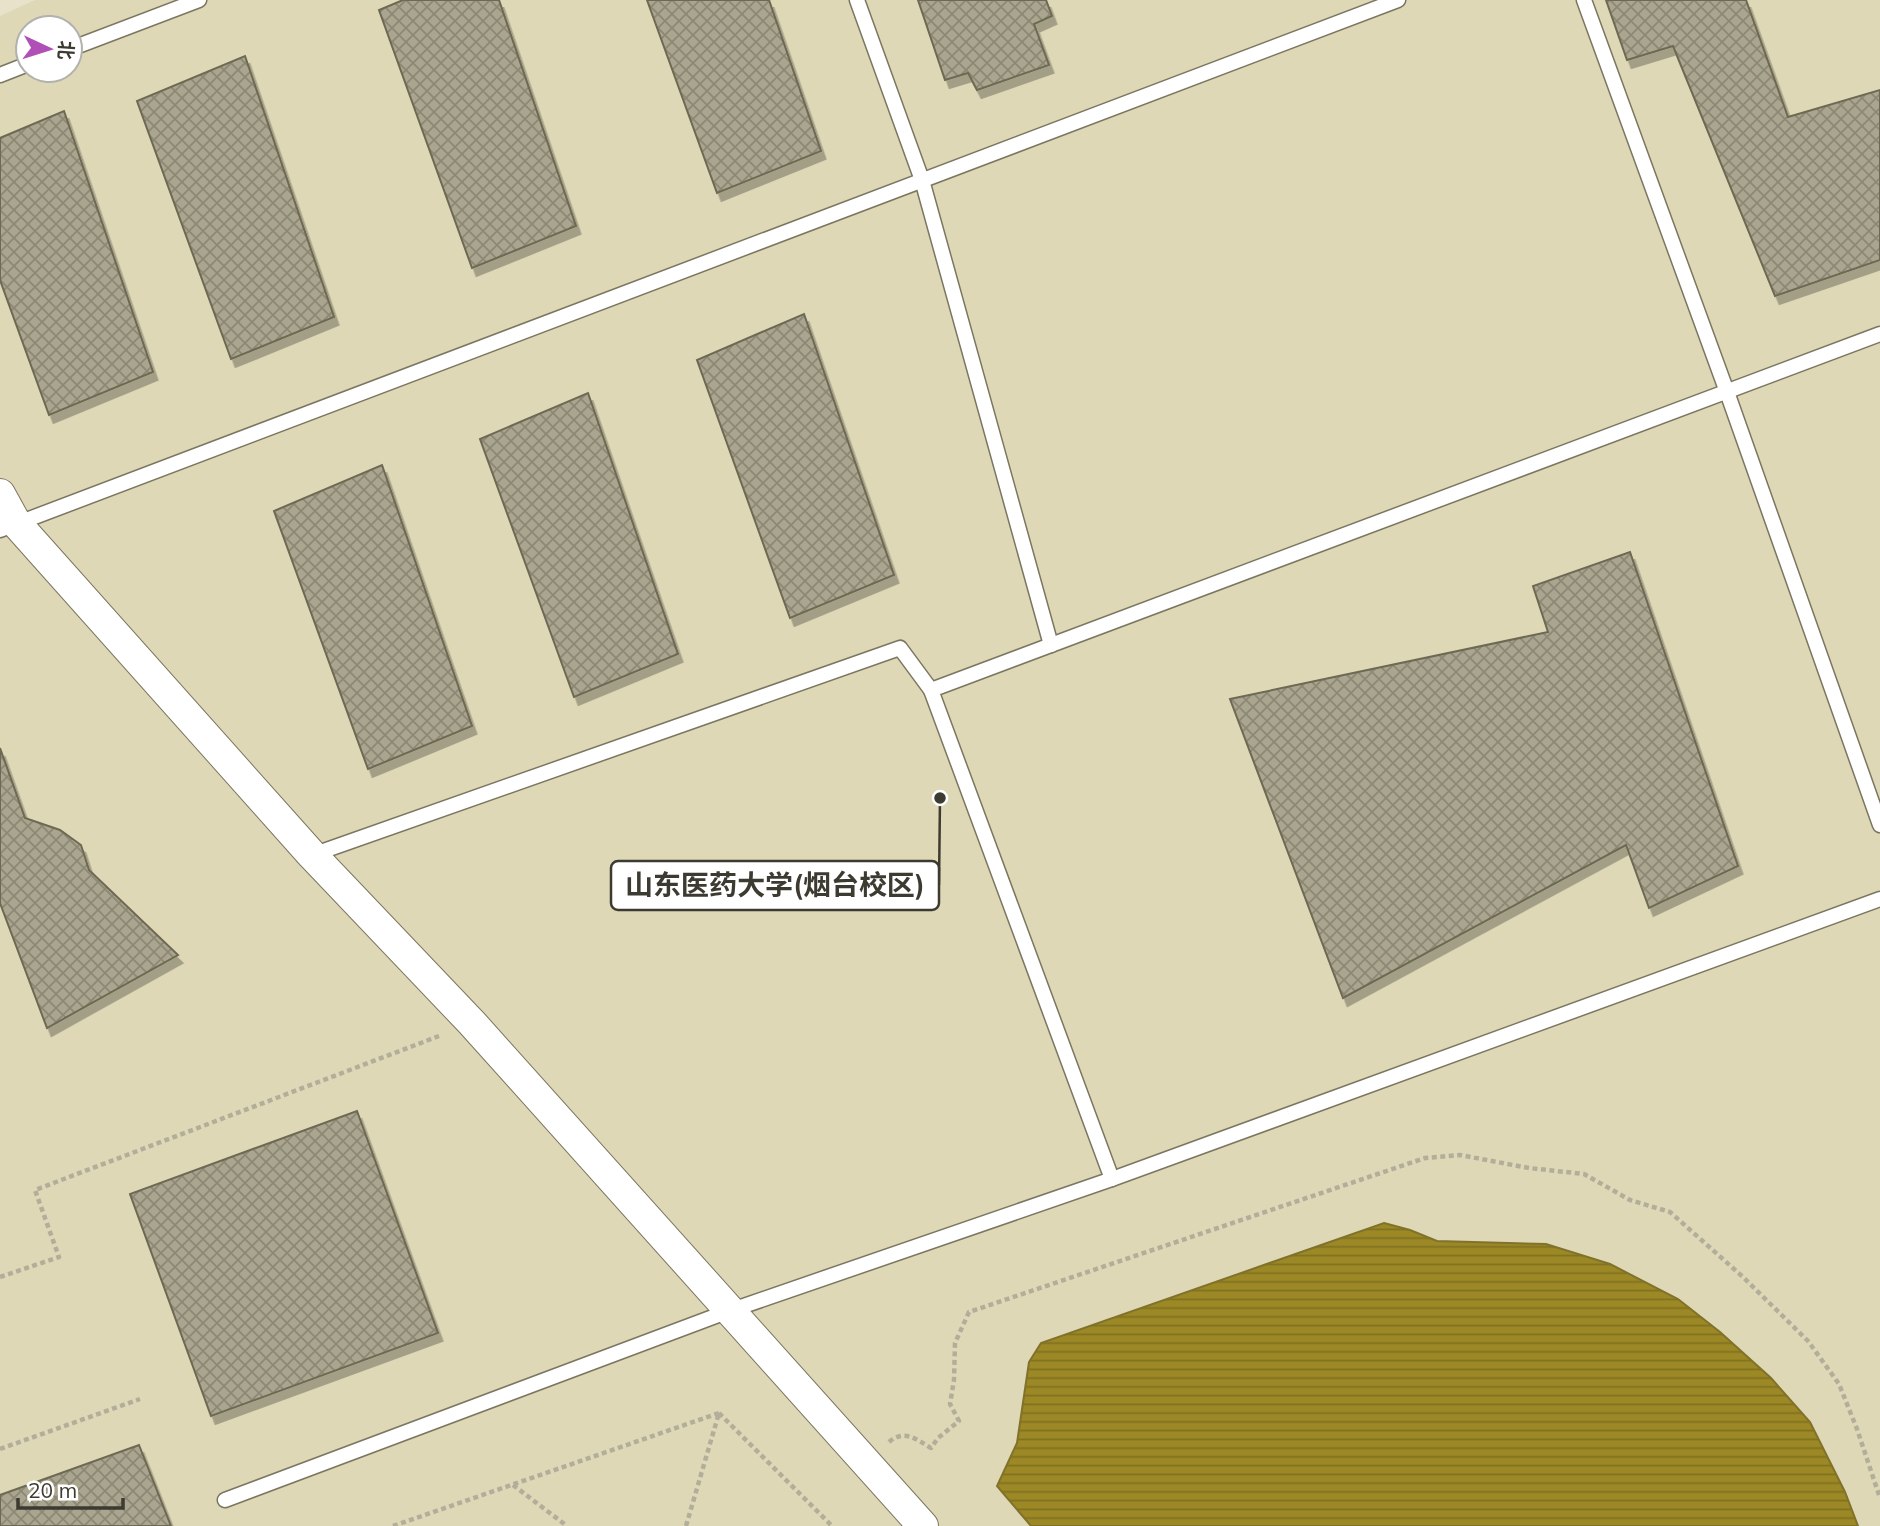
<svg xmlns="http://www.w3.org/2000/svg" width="1880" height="1526" font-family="Mulish,'Noto Sans SC',sans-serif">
<defs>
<pattern id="water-rules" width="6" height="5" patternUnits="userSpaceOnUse" patternTransform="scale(1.75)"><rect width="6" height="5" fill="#9c8926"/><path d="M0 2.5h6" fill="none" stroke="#807121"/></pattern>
<pattern id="building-cross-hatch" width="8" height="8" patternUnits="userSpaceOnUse" patternTransform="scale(1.75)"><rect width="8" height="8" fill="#aaa58e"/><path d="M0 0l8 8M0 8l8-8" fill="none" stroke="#8c8875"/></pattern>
<filter id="shadow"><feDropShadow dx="4.5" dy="8" stdDeviation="0" flood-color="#0004"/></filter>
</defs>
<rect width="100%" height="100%" fill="#e7e2c9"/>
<path fill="#ded8b7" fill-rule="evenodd" d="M35,0H1880V1526H0V16ZM28,28H70V70H28Z"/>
<polygon fill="url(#water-rules)" stroke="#807229" stroke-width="2" points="1384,1223 1410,1230 1437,1241 1546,1244 1610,1264 1678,1299 1720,1332 1771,1378 1810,1422 1845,1492 1858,1526 1031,1526 997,1486 1017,1443 1029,1362 1041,1343"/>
<g fill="url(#building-cross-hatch)" stroke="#6d6953" stroke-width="2" filter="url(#shadow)">
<polygon points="403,0 499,0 576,226 472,268 379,10"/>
<polygon points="647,0 769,0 821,151 717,193"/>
<polygon points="918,0 1046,0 1052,16 1034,24 1049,65 977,90 968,73 945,80"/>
<polygon points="1606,0 1746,0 1788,117 1880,90 1880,260 1775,296 1673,46 1627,60"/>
<polygon points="245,56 334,317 231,359 137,101"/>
<polygon points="64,111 153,372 49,415 0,280 0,138"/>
<polygon points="804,314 894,575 790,618 697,360"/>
<polygon points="588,393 678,654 574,697 480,439"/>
<polygon points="382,465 472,726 368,769 274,511"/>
<polygon points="1630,552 1738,866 1649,908 1626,845 1343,998 1230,699 1548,632 1533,586"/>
<polygon points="0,748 25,818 60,830 81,845 89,870 178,955 47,1028 0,903"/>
<polygon points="357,1111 438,1333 211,1416 130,1194"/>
<polygon points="139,1445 171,1526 0,1526 0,1495"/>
</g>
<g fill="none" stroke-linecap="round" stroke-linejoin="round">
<defs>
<g id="service">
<polyline points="857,0 922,180 1051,645"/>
<polyline points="1584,0 1727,392 1880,825"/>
<polyline points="70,49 199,0"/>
<polyline points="0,75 28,64"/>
<polyline points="0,530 1398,0"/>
<polyline points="312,855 900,648 931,690"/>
<polyline points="1112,1179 931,690 1880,334"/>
<polyline points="225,1500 729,1311 1112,1179 1880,899"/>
</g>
<polyline id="minor" points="0,494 16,523 312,855 472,1023 923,1526"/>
</defs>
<use href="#service" stroke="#7b7660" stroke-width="17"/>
<use href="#minor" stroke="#7b7660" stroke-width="32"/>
<g stroke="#b3ae9a" stroke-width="4.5" stroke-dasharray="5 3.5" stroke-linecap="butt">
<polyline points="0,1277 59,1257 35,1190 439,1036"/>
<polyline points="719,1413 832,1526"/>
<path d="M889,1442C904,1429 916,1439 931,1448L938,1438L959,1421L950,1404L954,1380L955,1343L969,1312L1425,1158L1460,1155L1529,1168L1584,1174L1630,1200L1670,1212L1743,1277L1808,1341L1839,1384L1857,1429L1880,1498"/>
<polyline points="0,1449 140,1399"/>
<polyline points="513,1485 567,1526"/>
<polyline points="393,1526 719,1413"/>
<polyline points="686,1526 719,1413"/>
</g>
<use href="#service" stroke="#fff" stroke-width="14"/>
<use href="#minor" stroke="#fff" stroke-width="30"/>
</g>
<path fill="none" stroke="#3d3b31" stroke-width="2.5" d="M940 798L939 885"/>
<circle fill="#3d3b31" stroke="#fff" stroke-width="2.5" cx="940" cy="798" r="7"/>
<rect fill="#fff" stroke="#3d3b31" stroke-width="2.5" x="611" y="861" width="328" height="49" rx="7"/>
<g font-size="28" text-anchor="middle" font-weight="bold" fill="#3d3b31">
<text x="775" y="895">山东医药大学(烟台校区)</text>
</g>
<g transform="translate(49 49) rotate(94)"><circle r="33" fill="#ffffff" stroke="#b1b1ad" stroke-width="2"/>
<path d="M0-5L12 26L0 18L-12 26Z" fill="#b04fb6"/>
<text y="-10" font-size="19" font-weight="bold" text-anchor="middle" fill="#3d3b31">北</text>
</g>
<path d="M18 1498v10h105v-10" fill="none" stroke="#3d3b31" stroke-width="3.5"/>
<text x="28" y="1498" font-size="21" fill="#3d3b31" stroke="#ffffff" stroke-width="5" paint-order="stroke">20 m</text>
</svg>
